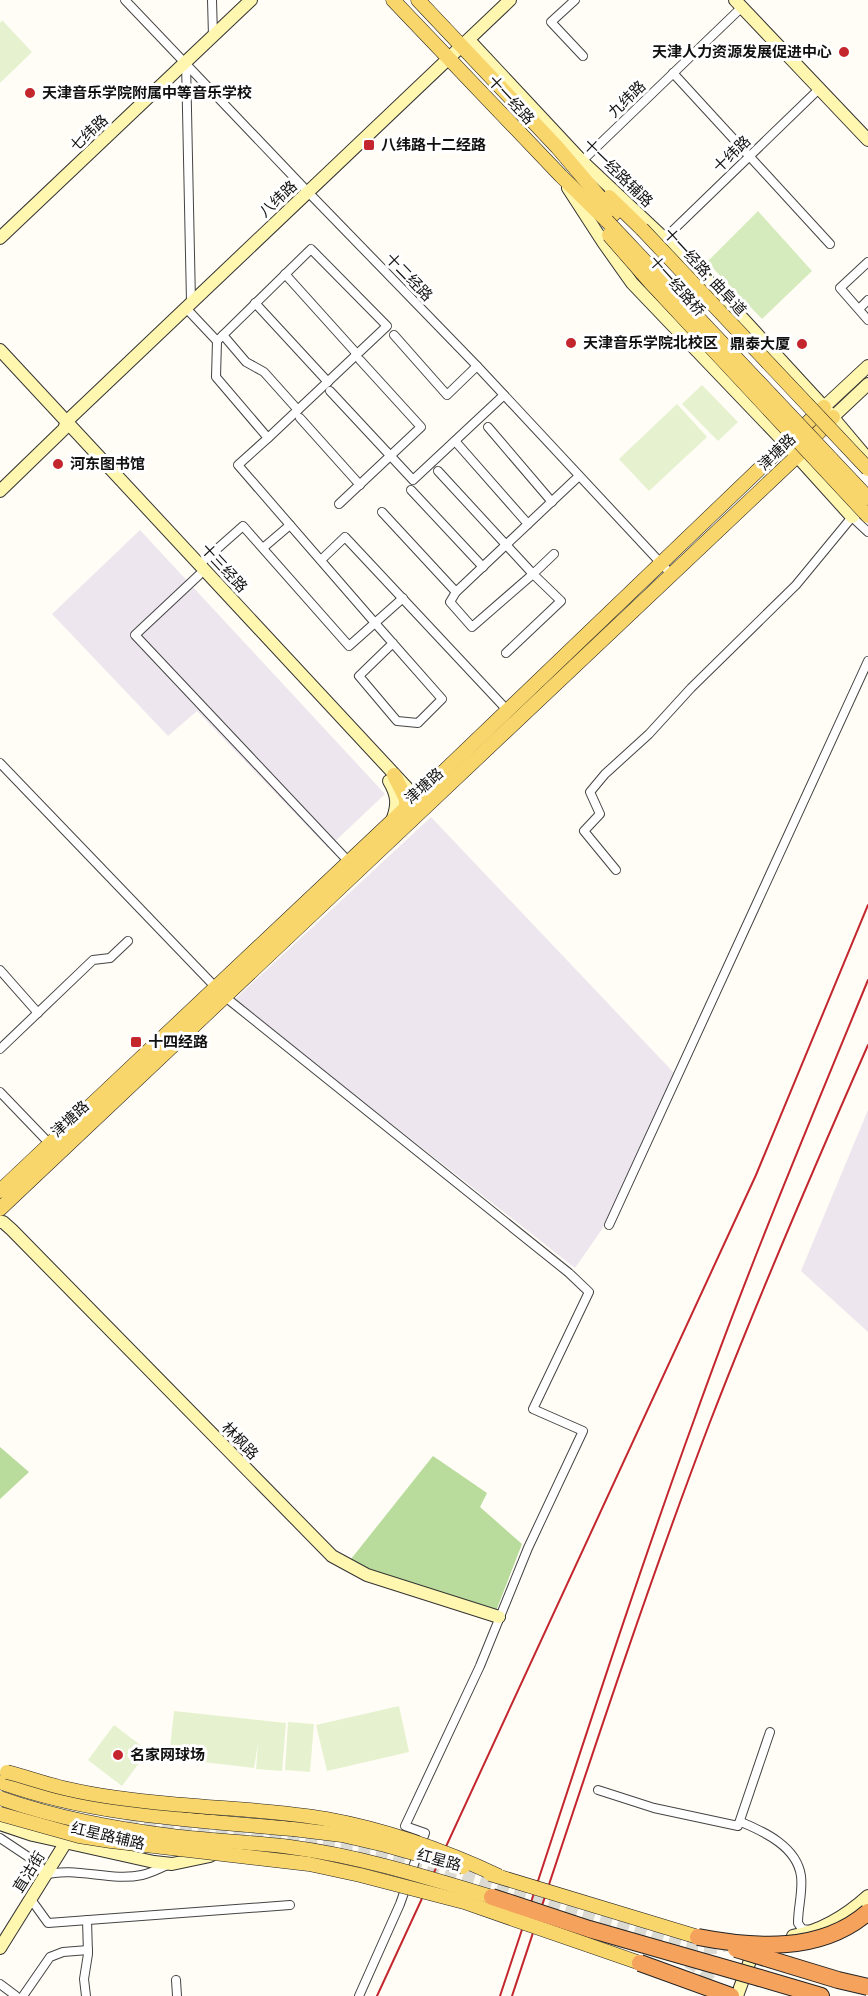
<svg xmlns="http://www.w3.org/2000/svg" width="868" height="1996" font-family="Lora,'Noto Sans SC',serif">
<rect width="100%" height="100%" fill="#fffdf5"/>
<g fill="#eee6ef">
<polygon points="140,530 385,794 328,848 197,711 168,736 52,614"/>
<polygon points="431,817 676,1075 605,1225 575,1268 234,1000"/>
<polygon points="868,1110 868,1332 801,1271"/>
</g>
<polygon fill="#d5ebbd" points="758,211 812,271 762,319 707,262"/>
<g fill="#b9dc9c">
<polygon points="0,1447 29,1472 0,1499"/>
<polygon points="433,1456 487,1493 480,1507 522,1544 496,1611 372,1572 351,1559"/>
</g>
<g fill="#e6f2cf">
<polygon points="2,20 32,52 0,83 0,23"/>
<polygon points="702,385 738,422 718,441 682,404"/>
<polygon points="677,404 707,437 649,491 619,459"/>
<polygon points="399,1706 409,1752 327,1771 316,1725"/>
<polygon points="174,1711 286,1723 282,1771 256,1769 258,1744 254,1768 169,1758"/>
<polygon points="288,1722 314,1724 310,1772 285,1770"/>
<polygon points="114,1725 148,1751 122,1786 88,1760"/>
</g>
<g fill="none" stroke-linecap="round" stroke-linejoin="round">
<g stroke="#dbdad3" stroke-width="12" stroke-dasharray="12 6" stroke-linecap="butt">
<path d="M126,1823C219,1833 313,1836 404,1857L694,1947L713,1948L728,1945"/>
<polyline points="273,1854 318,1858"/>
<path d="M687,1962C702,1968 710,1979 719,1993"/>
</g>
<defs>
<g id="street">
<polyline points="125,0 308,192 477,366 671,574"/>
<polyline points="212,0 213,36"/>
<polyline points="575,0 551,22 583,56"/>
<polyline points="186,62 191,302"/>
<polyline points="673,73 830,244"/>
<polyline points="582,161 742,7"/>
<polyline points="665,238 819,89"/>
<polygon points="311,249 387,326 268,438 216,377 217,341"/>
<polyline points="868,262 840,288 868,320"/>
<polyline points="285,274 357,354"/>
<polyline points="255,303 328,382"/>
<polyline points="185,307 217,341"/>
<polyline points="859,309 868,300"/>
<polyline points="223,335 246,362 264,372 298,410"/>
<polyline points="394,335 447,395 477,366"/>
<polyline points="330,391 413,480 504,395"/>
<polyline points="300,418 360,485"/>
<polyline points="488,427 552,502"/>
<polyline points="268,438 238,465 375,623 442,699 418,723 397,721 359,676 393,643"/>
<polyline points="438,471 533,574 472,627 450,602 456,592"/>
<polyline points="411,490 483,567"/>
<polyline points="339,504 421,427 360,360"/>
<polyline points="382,512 456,592 528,524 455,441"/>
<polyline points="528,524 579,476"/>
<polyline points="263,548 290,525"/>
<polyline points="321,560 345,537 508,711"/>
<polyline points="200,564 243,526 349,646 403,598"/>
<polyline points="199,575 135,635 349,862"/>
<polyline points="506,653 561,601 533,574 554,554"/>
<polyline points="0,763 224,996 569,1273 589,1292 533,1409 583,1431 528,1548 480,1666 405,1826 425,1833 400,1904 359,1996"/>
<polyline points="616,870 584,831 600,814 590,792 605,774 649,734 691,688 796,585 852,517 868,532"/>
<polyline points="0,970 38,1013"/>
<polyline points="0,1049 93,960 110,958 128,941"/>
<polyline points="0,1092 50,1144"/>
<polyline points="609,1225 868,661"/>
<polyline points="598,1790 654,1808 738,1826 770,1732"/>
<path d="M741,1822C765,1832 797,1847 801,1876C803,1891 798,1907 798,1923L802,1929L810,1930"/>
<path d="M0,1838L39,1864L44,1875C76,1866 110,1882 142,1875C151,1873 160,1868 168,1865"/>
<polyline points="30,1898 48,1923 290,1905"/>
<polyline points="176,1980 177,1996"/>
<polyline points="0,1984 16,1996"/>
<polyline points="23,1996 50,1957 63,1952 88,1950"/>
<polyline points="86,1996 84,1979 88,1954 87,1920"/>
</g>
<g id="secondary">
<polyline points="735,0 868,140"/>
<polyline points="469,40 582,161 700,272 824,407 868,459"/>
<polyline points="568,188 603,242 632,283 787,445 852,517 865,502"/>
<polyline points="0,238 251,0"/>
<polyline points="0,350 422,804"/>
<polyline points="824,407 868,366"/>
<polyline points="833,417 868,384"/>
<polyline points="0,491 64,429 67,421 510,0"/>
<path d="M389,781C398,796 398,805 392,821"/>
<polyline points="0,1222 3,1222 12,1230 332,1556 367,1575 499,1617"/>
<polyline points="0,1824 33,1835 154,1862 172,1864 210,1856"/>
<path d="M793,1936C821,1931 847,1915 868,1896"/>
<polyline points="0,1948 66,1842"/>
<polyline points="737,1996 755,1947"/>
</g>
<g id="primary">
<polyline points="393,0 561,176 607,221"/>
<polyline points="418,0 557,147 614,214"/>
<polyline points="609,197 642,229"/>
<polyline points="394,775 406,799 406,813"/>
<polyline points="0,1191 391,822 824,407"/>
<polyline points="0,1209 796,457 833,417"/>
<path d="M0,1782C94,1816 195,1820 293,1829"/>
</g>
<polyline id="highway" points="760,1978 821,1996"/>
</defs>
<use href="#street" stroke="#444" stroke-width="10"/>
<use href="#secondary" stroke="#333" stroke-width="14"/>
<use href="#primary" stroke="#222" stroke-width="15"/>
<use href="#highway" stroke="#222" stroke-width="18"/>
<use href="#street" stroke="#fff" stroke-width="8"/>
<use href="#secondary" stroke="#fff6b0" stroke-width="12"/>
<use href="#primary" stroke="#f9d66b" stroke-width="14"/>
<use href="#highway" stroke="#f5a25d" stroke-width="16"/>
<g stroke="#c4262e" stroke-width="2">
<polyline points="377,1996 756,1175 868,905"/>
<path d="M500,1996C564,1804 625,1610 694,1420C747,1271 808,1126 868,980"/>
<path d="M512,1996C576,1804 638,1611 710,1422C759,1295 813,1170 868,1045"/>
</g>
<defs>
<g id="primary-bridge">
<polyline points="607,221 868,498"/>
<polyline points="642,229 868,469"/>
<polyline points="609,235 650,282 868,516"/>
<path d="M7,1772C27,1777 48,1785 68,1789C102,1797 138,1801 172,1804C224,1809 275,1810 326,1819C387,1830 443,1850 499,1876"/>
<path d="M0,1798C57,1818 112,1828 172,1836C211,1841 251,1842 290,1847C359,1856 426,1877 492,1897"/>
<polyline points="0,1814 79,1836 111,1841 309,1864 360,1875 464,1902 640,1963"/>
<polyline points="293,1829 342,1835 385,1845 463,1867"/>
<polyline points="490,1874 698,1937"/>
</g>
<g id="highway-bridge">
<polyline points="492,1897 589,1929 760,1978"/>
<path d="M698,1937C755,1948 821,1953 868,1912"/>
<polyline points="736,1949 838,1980 868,1987"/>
<polyline points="640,1963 731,1996"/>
</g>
</defs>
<use href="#primary-bridge" stroke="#222" stroke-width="15" stroke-linecap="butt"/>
<use href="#highway-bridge" stroke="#222" stroke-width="18" stroke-linecap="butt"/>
<use href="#primary-bridge" stroke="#f9d66b" stroke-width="14"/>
<use href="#highway-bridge" stroke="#f5a25d" stroke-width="16"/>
</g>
<g fill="#c4262e" stroke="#fff" stroke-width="2">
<circle cx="844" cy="52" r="6"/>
<circle cx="30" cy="93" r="6"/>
<rect x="363" y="139" width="12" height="12" rx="3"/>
<circle cx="571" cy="343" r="6"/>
<circle cx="802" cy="344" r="6"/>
<circle cx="58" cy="464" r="6"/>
<rect x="130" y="1036" width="12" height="12" rx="3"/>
<circle cx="118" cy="1755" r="6"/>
</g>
<g text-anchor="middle" stroke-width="6" stroke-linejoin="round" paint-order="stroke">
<g font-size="15" font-weight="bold" fill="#111" stroke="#fff" text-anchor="start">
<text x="832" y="57" text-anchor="end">天津人力资源发展促进中心</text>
<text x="42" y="98">天津音乐学院附属中等音乐学校</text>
<text x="381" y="150">八纬路十二经路</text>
<text x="583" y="348">天津音乐学院北校区</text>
<text x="790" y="349" text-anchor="end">鼎泰大厦</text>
<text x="70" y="469">河东图书馆</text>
<text x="148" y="1047">十四经路</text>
<text x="130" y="1760">名家网球场</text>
</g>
<g font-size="15" fill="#111" stroke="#fff">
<text transform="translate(627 99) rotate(-44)" y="5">九纬路</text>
<text transform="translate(511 100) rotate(47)" y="5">十一经路</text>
<text transform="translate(89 133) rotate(-43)" y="5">七纬路</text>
<text transform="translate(732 154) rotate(-44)" y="5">十纬路</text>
<text transform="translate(618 173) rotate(44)" y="5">十一经路辅路</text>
<text transform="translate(278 199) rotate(-43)" y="5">八纬路</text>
<text transform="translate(705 272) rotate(47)" y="5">十一经路; 曲阜道</text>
<text transform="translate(409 277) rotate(46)" y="5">十二经路</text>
<text transform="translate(677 286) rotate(48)" y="5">十一经路桥</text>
<text transform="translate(777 452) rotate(-44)" y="5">津塘路</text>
<text transform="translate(224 568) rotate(47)" y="5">十三经路</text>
<text transform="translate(424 786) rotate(-42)" y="5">津塘路</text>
<text transform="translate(70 1119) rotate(-43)" y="5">津塘路</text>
<text transform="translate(240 1441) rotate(46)" y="5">林枫路</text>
<text transform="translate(108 1836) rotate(13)" y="5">红星路辅路</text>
<text transform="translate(439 1860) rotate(15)" y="5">红星路</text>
<text transform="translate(29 1872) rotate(-58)" y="5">直沽街</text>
</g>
</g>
</svg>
